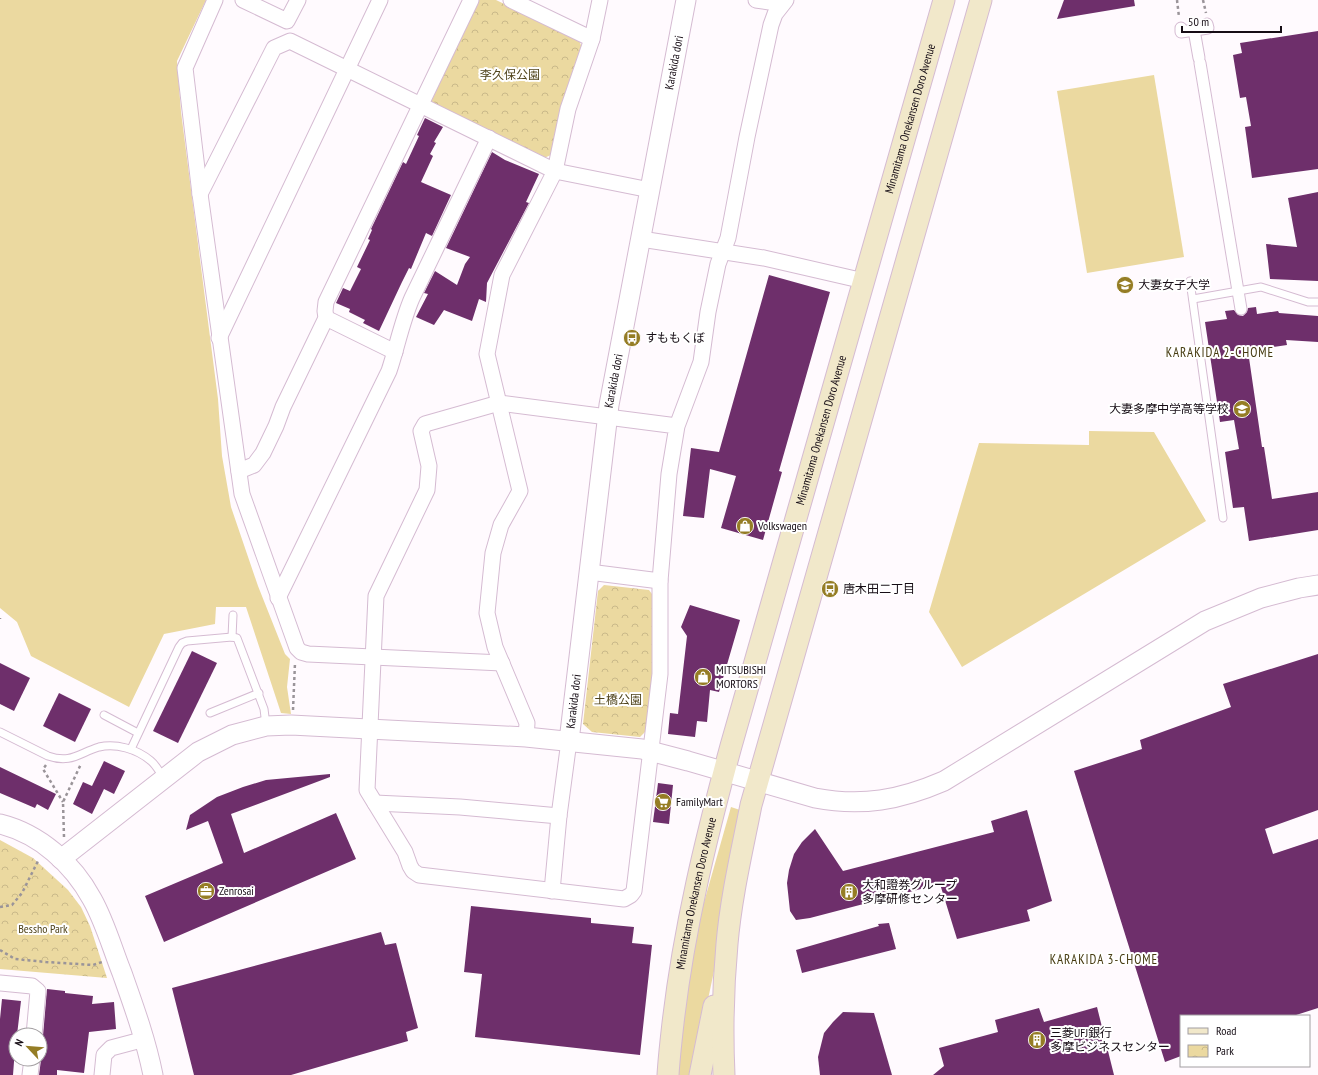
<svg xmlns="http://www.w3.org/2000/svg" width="1318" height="1075" font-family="'PT Sans Narrow','Noto Sans JP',sans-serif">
<defs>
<pattern id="park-crowns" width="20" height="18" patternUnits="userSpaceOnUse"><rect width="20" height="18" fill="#ebd9a0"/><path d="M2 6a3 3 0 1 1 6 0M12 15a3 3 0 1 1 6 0" fill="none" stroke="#c9b989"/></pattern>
</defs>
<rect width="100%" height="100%" fill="#fffafe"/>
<g fill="#ebd9a0">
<polygon points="0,0 206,0 177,61 181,112 218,399 222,456 231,507 258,586 285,654 290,659 287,687 291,714 281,713 246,607 216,607 215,624 164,634 129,707 31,656 17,622 0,608"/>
<polygon points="1154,75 1184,257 1087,273 1057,91"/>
<polygon points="1089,431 1154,432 1206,521 962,667 929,612 979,443 1089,445"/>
<polygon points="731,807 740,810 721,938 692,1075 678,1075 686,994 699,920"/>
</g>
<g fill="url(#park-crowns)">
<polygon points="479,0 496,0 579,40 582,48 553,154 542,159 430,104"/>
<polygon points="604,585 649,590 655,598 654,663 647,730 640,737 592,732 583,724 598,591"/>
<polygon points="0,840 33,858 68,890 81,907 90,926 107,978 0,969"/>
</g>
<g fill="#6e2f6b">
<polygon points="1064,0 1134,0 1135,6 1057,19"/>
<polygon points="1318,31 1318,169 1252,178 1245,127 1251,126 1246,97 1240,98 1233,55 1242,53 1240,43"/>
<polygon points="425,118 443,127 434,142 436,143 430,154 433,156 421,182 451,195 432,236 426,233 411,269 409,268 402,282 379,331 363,323 365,320 349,312 350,309 336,303 343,288 350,291 361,269 357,267 370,240 368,239 372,230 371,229 403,162 406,164 419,136 417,135"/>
<polygon points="492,152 505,160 539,174 526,202 529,203 487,283 486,302 479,299 472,321 444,310 434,325 416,317 428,294 424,293 435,271 457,285 465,264 470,257 446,248"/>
<polygon points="1318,192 1318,281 1270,279 1266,244 1297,247 1288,198"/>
<polygon points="769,275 830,292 779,471 782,472 763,540 721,528 736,476 710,469 704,518 683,516 691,448 719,452"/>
<polygon points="1256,307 1257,314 1278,311 1279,313 1318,316 1318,342 1286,340 1287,345 1248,351 1262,447 1264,447 1272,499 1318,492 1318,530 1249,541 1244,507 1233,508 1225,452 1239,449 1234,420 1220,422 1205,322 1227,319 1225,311 1234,310 1238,315 1243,316 1247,312 1248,308"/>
<polygon points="690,605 740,620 719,692 710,690 707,722 697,721 695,737 668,734 670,713 678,714 687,636 681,627"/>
<polygon points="192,651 217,663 178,743 153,731"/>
<polygon points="1318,654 1318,810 1265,829 1273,854 1318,839 1318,1008 1293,1016 1181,1016 1181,1056 1165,1062 1074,771 1142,749 1140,740 1231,707 1223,684"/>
<polygon points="0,663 30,678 14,711 0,704"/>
<polygon points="59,693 91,709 75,742 43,726"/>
<polygon points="104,761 125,771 114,794 104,789 92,814 73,804 83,782 92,786"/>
<polygon points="0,767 56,794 48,810 37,804 35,808 0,793"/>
<polygon points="330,774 330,777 231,814 244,853 336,813 356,859 164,942 145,896 223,863 208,821 186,830 190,815 217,797 243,787 266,780"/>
<polygon points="658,783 673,785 669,824 653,822"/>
<polygon points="1027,810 1052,901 1027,910 1030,921 957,939 940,884 810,918 796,920 790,911 787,883 789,870 794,854 802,842 815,829 843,871 994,832 991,821"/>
<polygon points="471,906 591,918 591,923 634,927 632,943 652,945 640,1055 475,1037 482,974 464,972"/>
<polygon points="889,923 896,949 802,973 796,950 879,926 878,924"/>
<polygon points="381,932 385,945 396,943 418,1028 406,1032 408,1041 291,1075 194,1075 172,988"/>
<polygon points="47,989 65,991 65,993 93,996 92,1004 114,1002 116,1029 89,1032 84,1073 57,1070 57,1075 39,1075 41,1060 40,1041 43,1036"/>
<polygon points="2,999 21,1001 17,1035 16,1035 13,1075 0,1075 0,1019"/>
<polygon points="1097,1007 1114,1075 933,1075 944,1066 939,1048 998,1032 995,1020 1039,1008 1044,1022"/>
<polygon points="843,1012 874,1013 892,1075 820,1075 818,1057 824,1033 833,1022"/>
</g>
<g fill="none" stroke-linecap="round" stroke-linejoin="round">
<defs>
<g id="service">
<polyline points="1190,281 1223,518"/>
<polyline points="1193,299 1261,287 1308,302 1318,302"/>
<polyline points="232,637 233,615"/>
<polyline points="210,713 259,693"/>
<polyline points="104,715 138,733"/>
<path d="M0,732L48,756C71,764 79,753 99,747C116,743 137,749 151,761C156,765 160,773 164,778"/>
<polyline points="131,749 179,647 182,643 187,641 232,637 237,638 264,709 266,725"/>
</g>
<g id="pedestrian">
<polyline points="1181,28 1181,32 1208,28 1207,24"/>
<polyline points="1194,30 1199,58"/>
<polyline points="1200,63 1241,309"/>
</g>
<g id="minor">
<polyline points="215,0 185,68 200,194 242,494 297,648 301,652 308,654 502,663"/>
<polyline points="243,0 287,21 298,0"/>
<polyline points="511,0 592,39"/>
<polyline points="756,0 782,4"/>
<polyline points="200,194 274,48 290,41 555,171 650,190"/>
<polyline points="641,239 764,258 864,281"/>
<polyline points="326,318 395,352"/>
<polyline points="219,338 380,0"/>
<polyline points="677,426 499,403 425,424 421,431 429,466 427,490 376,596 367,790 405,852 410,866 413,871 419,875 624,899 631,895 634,891 660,674 660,581 669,474 677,426 701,362 708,312 718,264 728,238 747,137 771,25 775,14 786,0"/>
<polyline points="239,471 254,465 263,453 276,426 283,407 326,318 325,311 326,302 471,0"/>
<polyline points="589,572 660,581"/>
<path d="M278,598L389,371C397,347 402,321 412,298L489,138"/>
<polyline points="526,737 527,723 495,647 487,613 493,553 501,525 520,491 487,354 502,275 555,171 568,109 592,39 600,0"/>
<polyline points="375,803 460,807 559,816"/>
<polyline points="552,891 559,816 569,741"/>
<polyline points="0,983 32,986 38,991 34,1035"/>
<polyline points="30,1075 32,1059"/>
<polyline points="102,1075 104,1055 111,1048 145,1039"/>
</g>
<g id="tertiary">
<path id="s1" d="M569,741L609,405L686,0"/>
<path d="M0,824C40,834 73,864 92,899C105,922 112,948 122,973C134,1007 146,1040 153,1075"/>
<path d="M61,859L198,752L232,735L266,726L291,725L526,737L642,749L688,761L815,798C862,807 900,800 944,781L1205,621L1261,598L1299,588L1318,585"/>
</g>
<g id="secondary">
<path id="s2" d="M668,1075C669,1058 671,1041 673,1023C684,928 706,838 731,746L944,0"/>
<polyline points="700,1075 714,1006"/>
<path d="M724,1075C722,1031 723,987 727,944C731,897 742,851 751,805L981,0"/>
</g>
</defs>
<use href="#service" stroke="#d5bbd2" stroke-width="9"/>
<use href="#pedestrian" stroke="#d5bbd2" stroke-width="13"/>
<use href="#minor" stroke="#d5bbd2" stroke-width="17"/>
<use href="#tertiary" stroke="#d5bbd2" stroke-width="21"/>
<use href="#secondary" stroke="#d5bbd2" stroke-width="23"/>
<g stroke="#9a9499" stroke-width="2.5" stroke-dasharray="3 3" stroke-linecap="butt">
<polyline points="1177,0 1179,17"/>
<polyline points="1203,0 1206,13"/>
<polyline points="0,618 0,619"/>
<polyline points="293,710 295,663"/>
<polyline points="46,765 43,769 63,802"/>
<polyline points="64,837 63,802 81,764"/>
<polyline points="0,907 12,905 22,893 39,859"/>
<polyline points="0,950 15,959 46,962 93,965 102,962"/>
</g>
<use href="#service" stroke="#fff" stroke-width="7"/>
<use href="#pedestrian" stroke="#fff" stroke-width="11"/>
<use href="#minor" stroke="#fff" stroke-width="15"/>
<use href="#tertiary" stroke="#fff" stroke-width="19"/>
<use href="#secondary" stroke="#f1e8ca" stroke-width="21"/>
</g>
<defs>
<symbol id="university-disc" viewBox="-11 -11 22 22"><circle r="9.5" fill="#957d25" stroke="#fff"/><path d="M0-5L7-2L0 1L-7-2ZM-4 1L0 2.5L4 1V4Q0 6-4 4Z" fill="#fff"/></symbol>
<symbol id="bus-disc" viewBox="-11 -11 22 22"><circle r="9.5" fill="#957d25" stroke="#fff"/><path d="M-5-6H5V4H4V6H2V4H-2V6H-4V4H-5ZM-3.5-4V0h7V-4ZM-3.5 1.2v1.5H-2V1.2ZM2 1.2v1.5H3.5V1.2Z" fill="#fff"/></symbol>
<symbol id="school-disc" viewBox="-11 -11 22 22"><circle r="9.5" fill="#957d25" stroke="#fff"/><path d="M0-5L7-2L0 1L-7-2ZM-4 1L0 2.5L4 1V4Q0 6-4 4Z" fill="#fff"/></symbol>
<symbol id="shop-disc" viewBox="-11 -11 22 22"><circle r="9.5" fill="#957d25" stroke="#fff"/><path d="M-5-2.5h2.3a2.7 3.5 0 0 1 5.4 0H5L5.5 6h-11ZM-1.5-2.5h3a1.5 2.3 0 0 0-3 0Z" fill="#fff"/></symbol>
<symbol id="supermarket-disc" viewBox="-11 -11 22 22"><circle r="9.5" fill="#957d25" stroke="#fff"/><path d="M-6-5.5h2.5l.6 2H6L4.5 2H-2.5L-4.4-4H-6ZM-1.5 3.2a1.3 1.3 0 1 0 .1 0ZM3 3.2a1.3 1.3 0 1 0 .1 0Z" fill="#fff"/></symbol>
<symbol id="office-disc" viewBox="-11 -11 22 22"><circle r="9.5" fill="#957d25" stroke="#fff"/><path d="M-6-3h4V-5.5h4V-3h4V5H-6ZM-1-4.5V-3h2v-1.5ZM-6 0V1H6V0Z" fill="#fff"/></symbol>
<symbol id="building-disc" viewBox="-11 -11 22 22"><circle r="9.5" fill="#957d25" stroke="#fff"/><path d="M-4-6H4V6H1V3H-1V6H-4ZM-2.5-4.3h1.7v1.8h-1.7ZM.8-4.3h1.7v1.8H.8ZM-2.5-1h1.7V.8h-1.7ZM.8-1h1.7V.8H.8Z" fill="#fff"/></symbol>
</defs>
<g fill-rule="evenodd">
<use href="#university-disc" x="1115" y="275" width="20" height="20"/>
<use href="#bus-disc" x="622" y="328" width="20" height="20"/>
<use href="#school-disc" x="1232" y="399" width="20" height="20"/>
<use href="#shop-disc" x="735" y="516" width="20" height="20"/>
<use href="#bus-disc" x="820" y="579" width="20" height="20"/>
<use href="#shop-disc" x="693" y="667" width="20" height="20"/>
<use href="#supermarket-disc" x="653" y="792" width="20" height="20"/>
<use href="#office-disc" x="196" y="881" width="20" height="20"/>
<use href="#building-disc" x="839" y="882" width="20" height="20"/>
<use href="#building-disc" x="1027" y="1030" width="20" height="20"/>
</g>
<g text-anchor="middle" stroke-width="4" stroke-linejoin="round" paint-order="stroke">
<g font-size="12" fill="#160d15" stroke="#fff">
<text dy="4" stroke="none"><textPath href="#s1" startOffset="687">Karakida dori</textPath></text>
<text dy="4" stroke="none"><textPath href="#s2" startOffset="988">Minamitama Onekansen Doro Avenue</textPath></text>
<text dy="4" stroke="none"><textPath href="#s1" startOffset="363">Karakida dori</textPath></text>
<text dy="4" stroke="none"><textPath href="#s2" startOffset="664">Minamitama Onekansen Doro Avenue</textPath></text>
<text dy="4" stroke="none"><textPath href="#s1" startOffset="40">Karakida dori</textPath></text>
<text dy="4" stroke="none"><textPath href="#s2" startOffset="184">Minamitama Onekansen Doro Avenue</textPath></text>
</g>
<g font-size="12" fill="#50441c" stroke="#fff">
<text x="510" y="79">李久保公園</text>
<text x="618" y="704">土橋公園</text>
<text x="43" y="933">Bessho Park</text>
</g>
<g font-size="12" fill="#160d15" stroke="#fff" text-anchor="start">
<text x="1138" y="289">大妻女子大学</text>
<text x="645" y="342">すももくぼ</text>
<text x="1229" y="413" text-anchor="end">大妻多摩中学高等学校</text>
<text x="758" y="530">Volkswagen</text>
<text x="843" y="593">唐木田二丁目</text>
<text x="716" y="674">MITSUBISHI<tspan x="716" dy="14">MORTORS</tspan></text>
<text x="676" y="806">FamilyMart</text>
<text x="862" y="889">大和證券グループ<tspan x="862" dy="14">多摩研修センター</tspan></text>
<text x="219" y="895">Zenrosai</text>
<text x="1050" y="1037">三菱UFJ銀行<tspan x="1050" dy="14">多摩ビジネスセンター</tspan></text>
</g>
<g font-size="13" letter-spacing="1" fill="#463b11" stroke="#fff">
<text x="1220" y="357">KARAKIDA 2-CHOME</text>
<text x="1104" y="964">KARAKIDA 3-CHOME</text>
</g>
</g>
<rect x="1180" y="1015" width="130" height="52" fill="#ffffff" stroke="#a29ea1"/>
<rect x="1188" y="1028" width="20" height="6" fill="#f1e8ca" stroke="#a29ea1"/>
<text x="1216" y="1035" font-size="12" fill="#160d15">Road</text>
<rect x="1188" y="1045" width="20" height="12" fill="url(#park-crowns)" stroke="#a29ea1"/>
<text x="1216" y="1055" font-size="12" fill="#160d15">Park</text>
<g transform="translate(28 1047) rotate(296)"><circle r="19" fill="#ffffff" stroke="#a29ea1"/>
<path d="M0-3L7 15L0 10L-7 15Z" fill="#957d25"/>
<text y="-6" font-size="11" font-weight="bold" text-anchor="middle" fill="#160d15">N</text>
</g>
<path d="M1182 26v6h99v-6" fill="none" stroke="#160d15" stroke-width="2"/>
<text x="1188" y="26" font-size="12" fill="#160d15" stroke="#ffffff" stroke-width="3" paint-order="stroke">50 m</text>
</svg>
